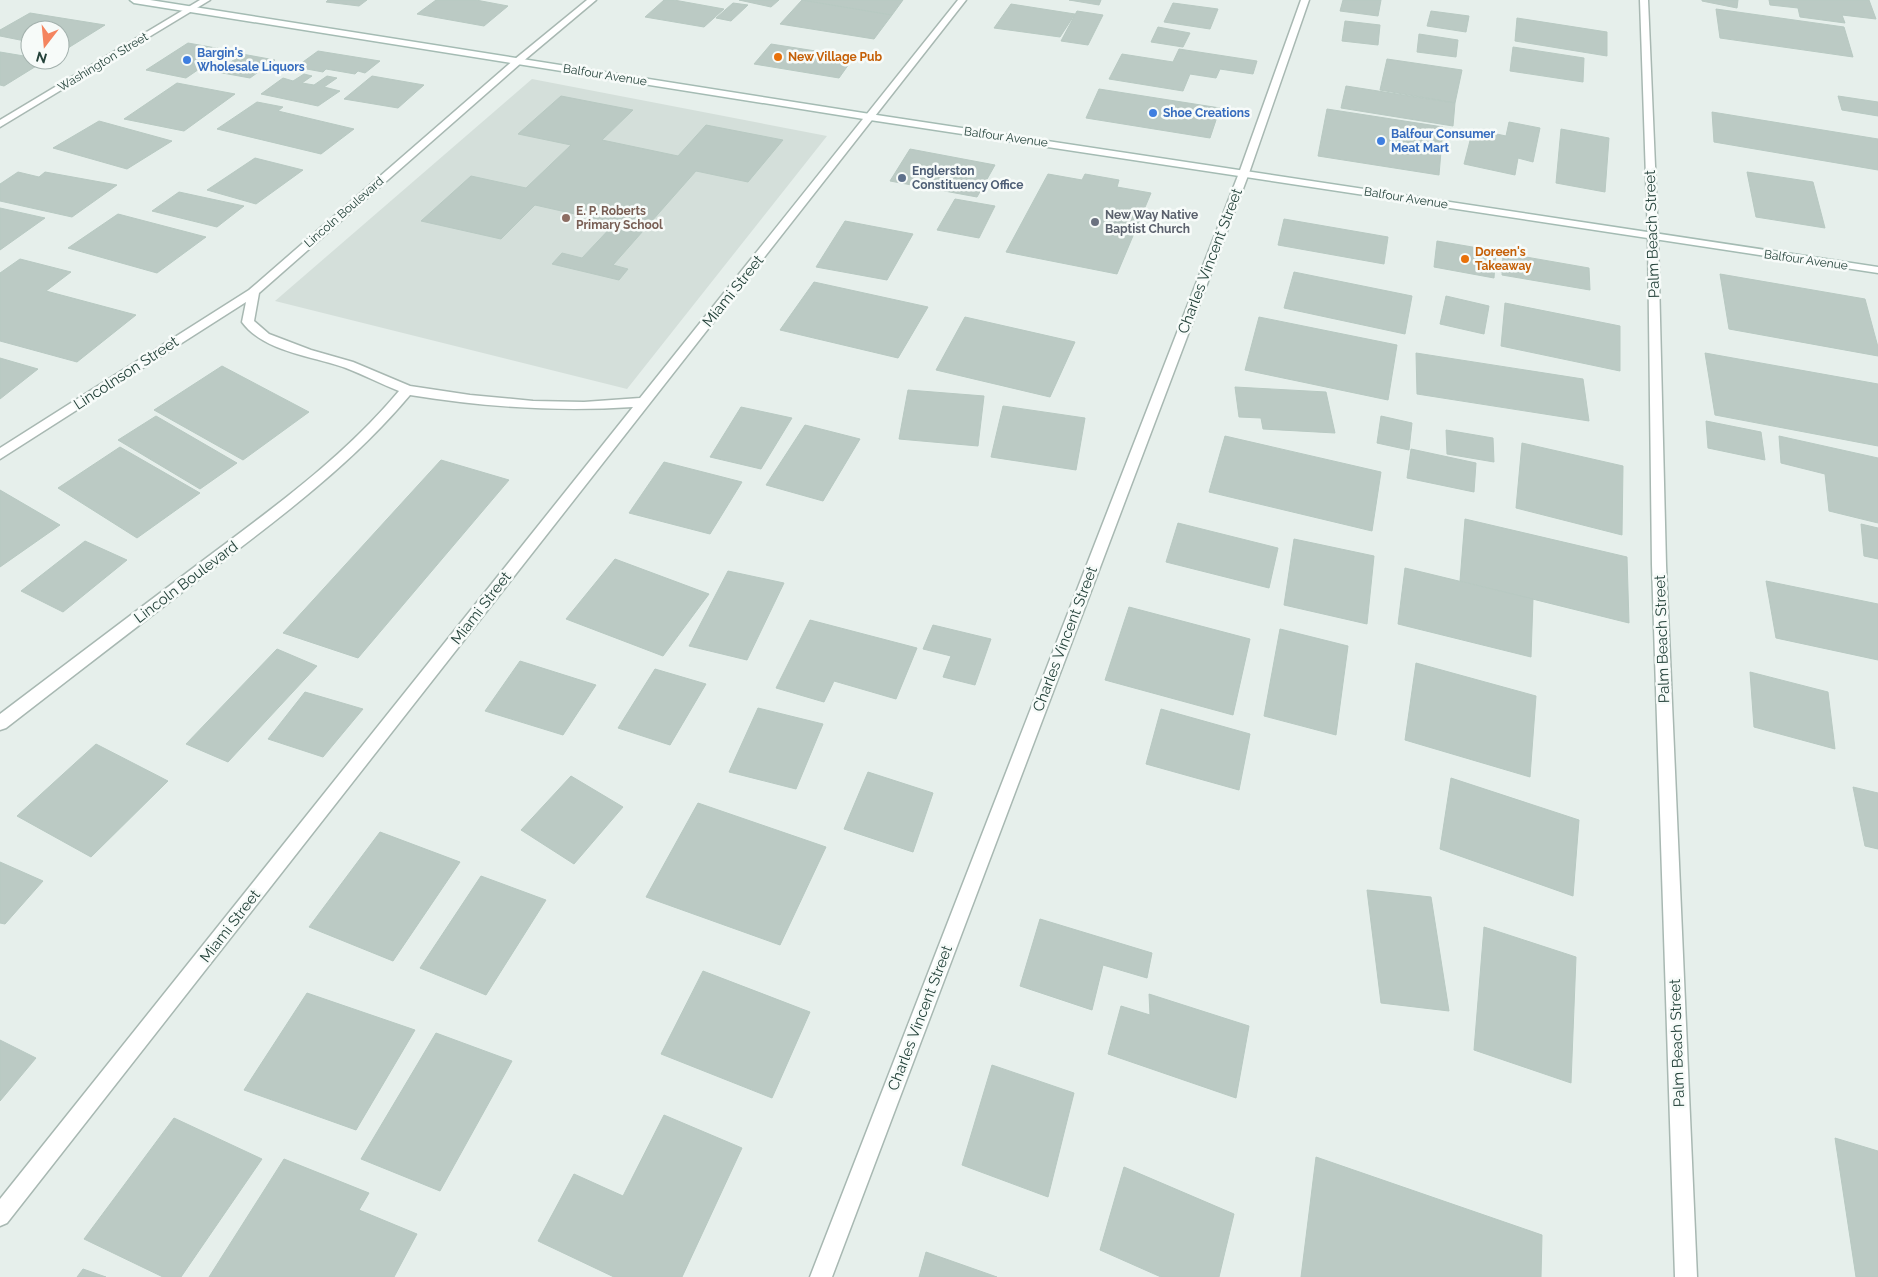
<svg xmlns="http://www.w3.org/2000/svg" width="1878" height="1277" font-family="Raleway,sans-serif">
<rect width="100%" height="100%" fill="#e6efeb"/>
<polygon fill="#d4dfda" points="532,79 827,136 627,389 275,301"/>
<g fill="#bbcac4" stroke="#b8c9c2">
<polygon points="328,0 367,0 359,6 326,2"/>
<polygon points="436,0 476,0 508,6 484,26 417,14"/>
<polygon points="664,0 674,0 724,9 704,27 645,17"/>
<polygon points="739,0 779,0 771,7"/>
<polygon points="802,0 892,15 874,39 780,24"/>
<polygon points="802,0 903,0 892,15"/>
<polygon points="1069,0 1101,0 1099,5"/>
<polygon points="1343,0 1381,0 1378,16 1340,11"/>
<polygon points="1702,0 1738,0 1737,8 1702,1"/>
<polygon points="1769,0 1869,0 1876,19 1842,15 1845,23 1800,17 1798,8 1770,5"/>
<polygon points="733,3 748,5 731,21 716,18"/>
<polygon points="1173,3 1218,9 1210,29 1164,22"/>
<polygon points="1011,4 1075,14 1060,37 994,28"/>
<polygon points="1716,9 1844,27 1853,57 1720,38"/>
<polygon points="1077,11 1103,15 1088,45 1061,41"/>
<polygon points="1431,11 1469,16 1466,32 1427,26"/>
<polygon points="30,13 105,25 68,48 60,47 60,30 30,30 30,42 0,36 0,30"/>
<polygon points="1517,18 1607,32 1607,56 1515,41"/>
<polygon points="1345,21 1380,25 1378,45 1342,41"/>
<polygon points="1158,27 1190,33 1183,47 1151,42"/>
<polygon points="1419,34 1458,40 1456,57 1417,52"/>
<polygon points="188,43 227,50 186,78 146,70"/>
<polygon points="771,44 854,57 839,78 754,64"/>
<polygon points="1513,47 1584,58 1583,82 1510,71"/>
<polygon points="1179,49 1257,61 1253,74 1220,69 1216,78 1190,74 1183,91 1109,79 1122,54 1173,62"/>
<polygon points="318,51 380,61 365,73 358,71 355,74 326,69 323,72 296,67"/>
<polygon points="0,52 30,57 30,60 46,60 4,86 0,85"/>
<polygon points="242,54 275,60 250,78 217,72"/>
<polygon points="1387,59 1462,70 1455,103 1380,90"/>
<polygon points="304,74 312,76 302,83 314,85 327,76 337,78 324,87 340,91 318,106 261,94 283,78 293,81"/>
<polygon points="372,76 424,85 398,108 344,99"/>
<polygon points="177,83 235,94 184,131 124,119"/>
<polygon points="1346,86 1455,103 1453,126 1341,108"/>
<polygon points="1099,89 1220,108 1210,138 1086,118"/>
<polygon points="561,96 633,110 602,140 678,156 706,125 783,140 748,182 696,171 613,265 628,269 619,280 552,264 562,253 582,258 615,223 535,205 501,239 421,221 471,176 526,188 571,145 518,134"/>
<polygon points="1838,96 1878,102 1878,116 1842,110"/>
<polygon points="257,102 283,107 278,111 354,129 321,154 217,129"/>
<polygon points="1327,109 1443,127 1439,175 1318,156"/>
<polygon points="1712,112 1878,139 1878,170 1714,142"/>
<polygon points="99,121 172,141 127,169 53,148"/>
<polygon points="1509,122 1540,128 1533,162 1518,158 1515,175 1464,164 1473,129 1506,136"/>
<polygon points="1561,129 1609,138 1605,192 1556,183"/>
<polygon points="910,149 995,165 977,197 890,181"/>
<polygon points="255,158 303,170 256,204 207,190"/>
<polygon points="18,172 39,177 45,172 117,185 72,217 0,201 0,184"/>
<polygon points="1747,172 1813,182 1825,228 1756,217"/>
<polygon points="1048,174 1082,180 1085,174 1119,180 1117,187 1151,193 1117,274 1006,252"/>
<polygon points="179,192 244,206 217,227 152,211"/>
<polygon points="955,199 995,206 979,238 937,230"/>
<polygon points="0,208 45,218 0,250"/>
<polygon points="118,214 206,237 157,273 68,248"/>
<polygon points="1284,219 1388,237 1384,264 1278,245"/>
<polygon points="845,221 913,234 887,280 816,267"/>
<polygon points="1437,241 1496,251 1494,278 1434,267"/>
<polygon points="1503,253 1589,268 1590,290 1502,275"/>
<polygon points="20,259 71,272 46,291 136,315 77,362 0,341 0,273"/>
<polygon points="1294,272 1412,296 1405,334 1284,308"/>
<polygon points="1720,274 1865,299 1878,347 1878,356 1729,329"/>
<polygon points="814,282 928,307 898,358 780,330"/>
<polygon points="1446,296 1489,306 1484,334 1440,324"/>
<polygon points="1505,303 1620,326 1620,371 1501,346"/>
<polygon points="965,317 1075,342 1050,397 936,370"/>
<polygon points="1259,317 1397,345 1388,400 1245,370"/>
<polygon points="1416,353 1583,379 1589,421 1417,394"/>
<polygon points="1705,353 1878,384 1878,446 1715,415"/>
<polygon points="0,358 38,369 0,399"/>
<polygon points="222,366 309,412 243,460 154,410"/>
<polygon points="1235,387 1326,392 1335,433 1263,429 1261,418 1239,417"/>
<polygon points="908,390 984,396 978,446 899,439"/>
<polygon points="1003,406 1085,418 1076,470 991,457"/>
<polygon points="741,407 792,418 761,469 710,457"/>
<polygon points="156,416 237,463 200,489 118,440"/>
<polygon points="1381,416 1412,423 1409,450 1377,443"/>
<polygon points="1706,421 1761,432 1765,460 1708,448"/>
<polygon points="805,425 860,439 823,501 766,485"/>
<polygon points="1446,430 1493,438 1494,462 1447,454"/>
<polygon points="1225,436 1381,472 1372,531 1209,492"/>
<polygon points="1779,436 1878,458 1878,523 1829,511 1825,474 1781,463"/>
<polygon points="1522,443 1623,466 1622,535 1516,508"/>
<polygon points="120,447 200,493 137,538 58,488"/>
<polygon points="1411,449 1476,463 1474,492 1407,478"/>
<polygon points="441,460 509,480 358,658 283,633"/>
<polygon points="664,462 742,482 710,534 629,513"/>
<polygon points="0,490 60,525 0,567"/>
<polygon points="1465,519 1627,557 1629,623 1460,581"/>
<polygon points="1178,523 1278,548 1269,588 1166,562"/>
<polygon points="1861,524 1878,528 1878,559 1864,556"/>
<polygon points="1294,539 1374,556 1367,624 1284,605"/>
<polygon points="85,541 127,560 63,612 21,591"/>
<polygon points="615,559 709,594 663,656 566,619"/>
<polygon points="1405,568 1533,599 1531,657 1398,624"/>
<polygon points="728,571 784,583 747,660 689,646"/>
<polygon points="1766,581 1878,604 1878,660 1776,638"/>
<polygon points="1129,607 1250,639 1233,715 1105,680"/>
<polygon points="810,620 917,648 896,699 834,681 824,702 776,688"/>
<polygon points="933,625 991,639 975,685 943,677 951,656 923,649"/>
<polygon points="1280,629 1348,646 1336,735 1264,716"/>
<polygon points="277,649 317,666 228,762 186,744"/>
<polygon points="520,661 596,685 563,735 485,711"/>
<polygon points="1416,663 1536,696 1530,777 1405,740"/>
<polygon points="655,669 706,684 670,745 618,728"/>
<polygon points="1750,672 1828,692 1835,749 1754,727"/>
<polygon points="305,692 363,709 323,757 268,739"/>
<polygon points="758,708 823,724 796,789 729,772"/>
<polygon points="1161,709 1250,734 1239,790 1146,764"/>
<polygon points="96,744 168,781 91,857 17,816"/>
<polygon points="868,772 933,793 913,852 844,829"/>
<polygon points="571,776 623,807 574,864 521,830"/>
<polygon points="1451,778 1579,820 1573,896 1440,849"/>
<polygon points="1853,787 1878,793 1878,849 1865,846"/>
<polygon points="698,803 826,847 780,945 646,897"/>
<polygon points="380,832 460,862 393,961 309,927"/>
<polygon points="0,862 43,881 5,924 0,923"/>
<polygon points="481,876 546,900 486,995 420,968"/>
<polygon points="1367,890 1431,897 1449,1011 1381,1003"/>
<polygon points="1040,919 1152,953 1147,978 1103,965 1092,1010 1020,986"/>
<polygon points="1484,927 1576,957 1571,1083 1474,1050"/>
<polygon points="703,971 810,1012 772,1098 661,1054"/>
<polygon points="307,993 415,1030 356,1130 244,1090"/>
<polygon points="1149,994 1249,1026 1236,1098 1108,1054 1121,1006 1150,1015"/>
<polygon points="436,1033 512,1061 440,1191 361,1159"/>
<polygon points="0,1040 36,1058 0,1101"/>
<polygon points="992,1065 1074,1093 1048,1197 962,1165"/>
<polygon points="664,1115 742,1148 682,1277 614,1277 538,1241 574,1174 623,1196"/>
<polygon points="174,1118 262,1159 181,1277 163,1277 84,1239"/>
<polygon points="1835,1138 1878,1151 1878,1277 1856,1277"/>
<polygon points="1316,1157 1542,1235 1541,1277 1301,1277"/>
<polygon points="284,1159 369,1193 359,1210 417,1234 394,1277 209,1277"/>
<polygon points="1124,1167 1234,1214 1219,1277 1161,1277 1100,1250"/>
<polygon points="926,1252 997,1277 919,1277"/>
<polygon points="83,1269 106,1277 77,1277"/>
</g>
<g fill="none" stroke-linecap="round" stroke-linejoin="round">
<defs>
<g id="street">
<polygon points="200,0 210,0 0,127 0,120"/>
<path d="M587,0H596L521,63L259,293L254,321L269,334L311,350L353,362L410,386L470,395L533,401L584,402L640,398L958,0H966L7,1223L0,1226V1199L633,407C557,412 484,407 410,395C353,463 281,517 211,570C142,623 74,675 6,728L0,730V714C68,662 137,611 205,559C273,508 344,457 399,391C381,384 364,375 346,368C313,356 264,352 242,322L246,302L0,459V448L249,290L515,59Z"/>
<polygon points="1301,0 1309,0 1249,173 832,1277 810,1277 1239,173"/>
<polygon points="1640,0 1648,0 1658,237 1666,565 1697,1277 1675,1277 1652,565 1648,237"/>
</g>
<polygon id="secondary" points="130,0 150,0 870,114 1878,267 1878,273 870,120 134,3"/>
</defs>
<use href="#street" stroke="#a8b8b2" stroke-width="3"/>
<use href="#secondary" stroke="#a4bbb3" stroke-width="3"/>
<use href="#street" fill="#fff" fill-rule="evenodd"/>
<use href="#secondary" fill="#fff" fill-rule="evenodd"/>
</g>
<g fill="#e8710a" stroke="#f7fbf9" stroke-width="2">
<circle cx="778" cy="57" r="5"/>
<circle cx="1465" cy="259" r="5"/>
</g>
<g fill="#3f7fe0" stroke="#f7fbf9" stroke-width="2">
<circle cx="187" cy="60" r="5"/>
<circle cx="1153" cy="113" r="5"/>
<circle cx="1381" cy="141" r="5"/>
</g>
<circle fill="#5c6f8a" stroke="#f7fbf9" stroke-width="2" cx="902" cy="178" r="5"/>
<circle fill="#8d6e63" stroke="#f7fbf9" stroke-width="2" cx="566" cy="218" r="5"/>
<circle fill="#6b7280" stroke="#f7fbf9" stroke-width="2" cx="1095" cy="222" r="5"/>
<g text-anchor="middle" stroke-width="5" stroke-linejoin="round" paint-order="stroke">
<g font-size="12" font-weight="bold" fill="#366cbe" stroke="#f7fbf9" text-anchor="start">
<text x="197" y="57">Bargin's<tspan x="197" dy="14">Wholesale Liquors</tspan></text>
<text x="1163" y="117">Shoe Creations</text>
<text x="1391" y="138">Balfour Consumer<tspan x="1391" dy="14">Meat Mart</tspan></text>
</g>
<g font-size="12" font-weight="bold" fill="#c56008" stroke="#f7fbf9" text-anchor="start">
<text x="788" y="61">New Village Pub</text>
<text x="1475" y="256">Doreen's<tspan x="1475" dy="14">Takeaway</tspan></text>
</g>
<g font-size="12" fill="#24423a" stroke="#f7fbf9">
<text transform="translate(103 62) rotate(-31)" y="4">Washington Street</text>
<text transform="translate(605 75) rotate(9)" y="4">Balfour Avenue</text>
<text transform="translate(1006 137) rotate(8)" y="4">Balfour Avenue</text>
<text transform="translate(1406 198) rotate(9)" y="4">Balfour Avenue</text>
<text transform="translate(344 212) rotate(-41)" y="4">Lincoln Boulevard</text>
<text transform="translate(1806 260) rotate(8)" y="4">Balfour Avenue</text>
</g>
<g font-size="12" font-weight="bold" fill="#4e5e75" stroke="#f7fbf9" text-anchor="start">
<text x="912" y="175">Englerston<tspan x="912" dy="14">Constituency Office</tspan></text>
</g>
<g font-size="12" font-weight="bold" fill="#785e54" stroke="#f7fbf9" text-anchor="start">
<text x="576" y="215">E. P. Roberts<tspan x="576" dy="14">Primary School</tspan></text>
</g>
<g font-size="12" font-weight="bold" fill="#5b616d" stroke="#f7fbf9" text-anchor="start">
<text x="1105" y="219">New Way Native<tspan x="1105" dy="14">Baptist Church</tspan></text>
</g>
<g font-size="15" fill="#24423a" stroke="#f7fbf9">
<text transform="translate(1652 234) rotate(-92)" y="5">Palm Beach Street</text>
<text transform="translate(1210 261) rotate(-69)" y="5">Charles Vincent Street</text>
<text transform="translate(733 291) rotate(-51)" y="5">Miami Street</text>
<text transform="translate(126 373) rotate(-33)" y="5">Lincolnson Street</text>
<text transform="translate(186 582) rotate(-37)" y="5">Lincoln Boulevard</text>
<text transform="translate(481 608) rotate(-52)" y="5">Miami Street</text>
<text transform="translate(1065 639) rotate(-69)" y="5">Charles Vincent Street</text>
<text transform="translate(1662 639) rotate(-92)" y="5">Palm Beach Street</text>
<text transform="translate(230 926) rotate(-52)" y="5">Miami Street</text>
<text transform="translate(920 1018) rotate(-69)" y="5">Charles Vincent Street</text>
<text transform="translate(1677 1043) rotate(-92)" y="5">Palm Beach Street</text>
</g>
</g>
<g transform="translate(45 45) rotate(196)"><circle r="24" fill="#f7fbf9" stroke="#a3b1ad"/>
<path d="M0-4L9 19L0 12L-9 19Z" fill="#f4845f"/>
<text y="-8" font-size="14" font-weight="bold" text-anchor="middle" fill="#24423a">N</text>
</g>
</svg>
